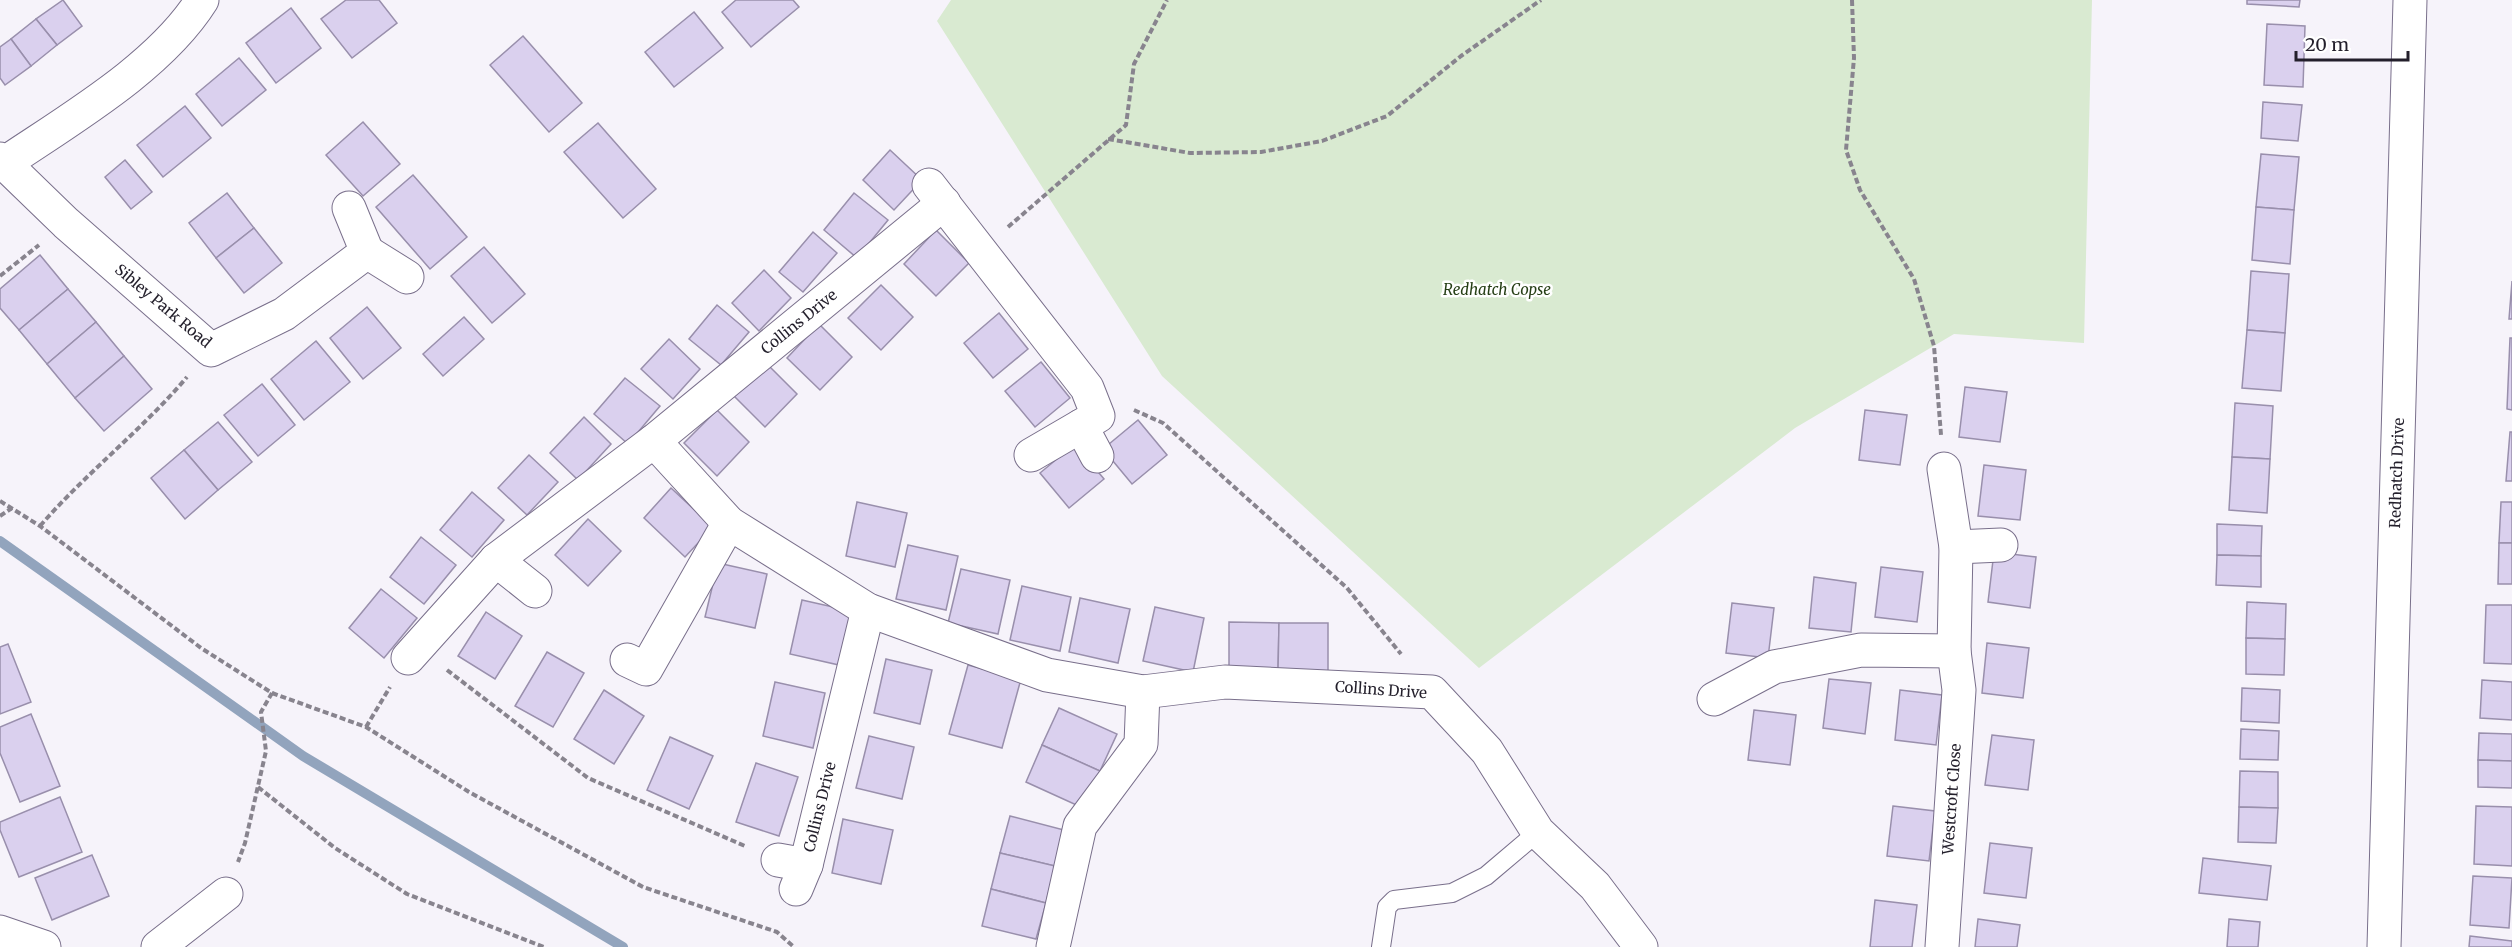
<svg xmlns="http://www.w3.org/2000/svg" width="2512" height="947" font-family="Merriweather,serif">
<rect width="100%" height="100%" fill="#f6f3fa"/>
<polygon fill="#d9ead1" points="951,0 2092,0 2084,343 1954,334 1795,428 1479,668 1162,376 937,21"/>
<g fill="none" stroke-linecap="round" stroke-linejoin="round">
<polyline stroke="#92a4bd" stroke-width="10" points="0,541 303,756 623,947"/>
</g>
<g fill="#dad0ee" stroke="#998fac" stroke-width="1.5">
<polygon points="63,0 82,26 57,45 36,19"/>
<polygon points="346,0 379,0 397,23 352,58 321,19"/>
<polygon points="736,0 793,0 799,7 751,47 722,12"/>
<polygon points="2247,0 2300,0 2299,7 2247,4"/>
<polygon points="291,8 321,48 276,83 246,43"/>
<polygon points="694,12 723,48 674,87 645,52"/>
<polygon points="36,19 57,45 31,66 11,39"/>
<polygon points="2267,24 2305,26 2303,87 2264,85"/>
<polygon points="523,36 582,103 549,132 490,65"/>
<polygon points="11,39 31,66 5,85 0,78 0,47"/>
<polygon points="239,58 266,90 222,126 196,94"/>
<polygon points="2263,102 2302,105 2298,141 2261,138"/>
<polygon points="185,106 211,138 163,177 137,145"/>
<polygon points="363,122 400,164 363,196 326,155"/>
<polygon points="598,123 656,189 623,218 564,152"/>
<polygon points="890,150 922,180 894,210 863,180"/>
<polygon points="2261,154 2299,157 2294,210 2256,207"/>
<polygon points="125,160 152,192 131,209 105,177"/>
<polygon points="413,175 467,237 430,269 376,207"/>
<polygon points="227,193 254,228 216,258 189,223"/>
<polygon points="854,193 888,220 857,258 824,230"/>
<polygon points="2256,207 2294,210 2290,264 2252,260"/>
<polygon points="254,228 282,263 244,293 216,258"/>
<polygon points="936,230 969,263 936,296 904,264"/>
<polygon points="813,232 837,253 803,292 779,272"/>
<polygon points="484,247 525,294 492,323 451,276"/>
<polygon points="40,255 68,289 19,330 0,308 0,289"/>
<polygon points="764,270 791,298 759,331 732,303"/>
<polygon points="2251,271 2289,274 2285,333 2247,330"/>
<polygon points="2512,281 2512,319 2509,319"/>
<polygon points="881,285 913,317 881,350 848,318"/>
<polygon points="68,289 96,322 47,364 19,330"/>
<polygon points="717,305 749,332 721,365 689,339"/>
<polygon points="367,307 401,348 363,379 330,338"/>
<polygon points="999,313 1028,349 993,378 964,343"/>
<polygon points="464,317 484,339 443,376 423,354"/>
<polygon points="96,322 124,356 75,398 47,364"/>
<polygon points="819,324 852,357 820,390 787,358"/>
<polygon points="2247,330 2285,333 2281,391 2242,388"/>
<polygon points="2510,338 2512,338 2512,410 2507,409"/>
<polygon points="669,339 700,369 673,399 641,369"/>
<polygon points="316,341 350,382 304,420 271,379"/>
<polygon points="124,356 152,389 104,431 75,398"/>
<polygon points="764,361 797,394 765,427 732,394"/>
<polygon points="1041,362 1070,398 1035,427 1005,391"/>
<polygon points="625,378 660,406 628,444 594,414"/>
<polygon points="262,384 295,425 258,456 224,415"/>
<polygon points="1965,387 2007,392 2000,442 1959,437"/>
<polygon points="2235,403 2273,406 2270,459 2232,457"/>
<polygon points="717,410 749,442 717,476 684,443"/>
<polygon points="1865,410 1907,415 1900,465 1859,460"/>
<polygon points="584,417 611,444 578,480 550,453"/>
<polygon points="1138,420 1167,455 1132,484 1103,449"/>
<polygon points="218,422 252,462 218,490 184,450"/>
<polygon points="2510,432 2512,432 2512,481 2506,481"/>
<polygon points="1075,444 1104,479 1069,508 1040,473"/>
<polygon points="184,450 218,490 185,519 151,478"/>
<polygon points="529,455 558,482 527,515 498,488"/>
<polygon points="2232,457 2270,459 2267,513 2229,510"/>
<polygon points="1984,465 2026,470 2020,520 1978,516"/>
<polygon points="671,488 713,527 685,557 644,518"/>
<polygon points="472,492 504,520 472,557 440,530"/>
<polygon points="857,502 907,513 895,567 846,556"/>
<polygon points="2501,502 2512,502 2512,543 2499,543"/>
<polygon points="588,519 621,551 588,586 555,555"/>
<polygon points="2217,524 2262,526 2261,556 2217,555"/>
<polygon points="421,537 456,565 424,604 390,577"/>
<polygon points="2499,543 2512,543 2512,584 2498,584"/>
<polygon points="908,545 958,556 946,610 896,599"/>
<polygon points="1994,552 2036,557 2030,608 1988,602"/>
<polygon points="2217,555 2261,556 2261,587 2216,585"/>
<polygon points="718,563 767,574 755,628 705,617"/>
<polygon points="1881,567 1923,572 1917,622 1875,617"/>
<polygon points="961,569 1010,580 998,634 948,623"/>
<polygon points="1814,577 1856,583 1851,632 1809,628"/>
<polygon points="1022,586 1071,597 1060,651 1010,640"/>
<polygon points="381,589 417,618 384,658 349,628"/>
<polygon points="1080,598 1130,609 1118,663 1069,652"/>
<polygon points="802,600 851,611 839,665 790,654"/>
<polygon points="2247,602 2286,604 2285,639 2246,638"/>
<polygon points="1732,603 1774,608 1768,658 1726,653"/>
<polygon points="2486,605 2512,605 2512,664 2484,663"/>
<polygon points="1155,607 1204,618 1193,672 1143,661"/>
<polygon points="486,612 522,636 495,679 458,656"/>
<polygon points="1229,622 1279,623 1278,671 1229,671"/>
<polygon points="1279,623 1328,623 1328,671 1278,671"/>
<polygon points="2246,638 2285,639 2284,675 2246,674"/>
<polygon points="1987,643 2029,648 2023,698 1982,693"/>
<polygon points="8,644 31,702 0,714 0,647"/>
<polygon points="547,652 584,673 553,727 515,706"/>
<polygon points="886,659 932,670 920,724 874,713"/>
<polygon points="968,665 1021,679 1002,748 949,734"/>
<polygon points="1829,679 1871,683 1865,734 1823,728"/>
<polygon points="2482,680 2512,682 2512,720 2480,718"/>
<polygon points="775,682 825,693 813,748 763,736"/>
<polygon points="2242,688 2280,690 2279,723 2241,721"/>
<polygon points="604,690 644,716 614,764 574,739"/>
<polygon points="1900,690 1942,695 1936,745 1895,740"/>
<polygon points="1059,708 1117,734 1100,771 1042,745"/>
<polygon points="1754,710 1796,715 1790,765 1748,760"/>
<polygon points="31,714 60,786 20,802 0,753 0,727"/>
<polygon points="2241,729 2279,731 2278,760 2240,759"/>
<polygon points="2479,733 2512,734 2512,761 2478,760"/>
<polygon points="1992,735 2034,740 2028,790 1985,785"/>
<polygon points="869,736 914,747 902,799 856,788"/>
<polygon points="670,737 713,756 689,809 647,790"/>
<polygon points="1042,745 1100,771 1083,808 1026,782"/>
<polygon points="2478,760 2512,761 2512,788 2478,787"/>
<polygon points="756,763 798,777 779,836 736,822"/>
<polygon points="2240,771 2278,772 2278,808 2239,807"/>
<polygon points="60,797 82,852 19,877 0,830 0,822"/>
<polygon points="1893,806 1935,811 1929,861 1887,856"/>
<polygon points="2476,806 2512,807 2512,866 2474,864"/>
<polygon points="2239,807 2278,808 2276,843 2238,842"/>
<polygon points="1010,816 1064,830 1055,866 1000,853"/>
<polygon points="843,819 893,830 881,884 832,873"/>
<polygon points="1990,843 2032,848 2026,898 1984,893"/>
<polygon points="1000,853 1055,866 1046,903 991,889"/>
<polygon points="92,855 109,896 52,920 35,878"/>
<polygon points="2203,858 2271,866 2267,900 2199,893"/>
<polygon points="2473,876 2512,878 2509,928 2470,925"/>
<polygon points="991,889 1046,903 1036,939 982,926"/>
<polygon points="1875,900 1917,905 1912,947 1870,947"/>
<polygon points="1978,919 2020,925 2017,947 1975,947"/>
<polygon points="2229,919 2260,922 2258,947 2227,947"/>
<polygon points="2470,936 2512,941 2512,947 2469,947"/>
</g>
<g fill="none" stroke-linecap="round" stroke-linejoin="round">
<defs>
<polyline id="lane" points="1381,947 1387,907 1394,900 1452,893 1486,876 1538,832"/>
<g id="street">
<polyline points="0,159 66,223 211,350 284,314 367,252 407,277"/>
<path d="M5,163C70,119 160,67 202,0"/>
<polyline points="929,185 1087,388 1098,416 1031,455"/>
<polyline points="349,208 367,252"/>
<polyline points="1081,426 1097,456"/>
<polyline points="654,441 729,523 868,610 1047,675 1143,692 1225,682 1432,692 1487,751 1538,832 1595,886 1641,947"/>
<polyline points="1956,547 2001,545"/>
<polyline points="496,560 535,591"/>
<polyline points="408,658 496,560 654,441 944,203"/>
<polyline points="627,660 646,669 729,523"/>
<polyline points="1714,699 1774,667 1861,650 1954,651"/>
<polyline points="778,860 806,865"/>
<polyline points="796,889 806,865 868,610"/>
<polyline points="0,932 44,947"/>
<polyline points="158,947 226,894"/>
<polyline points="1053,947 1080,826 1141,744 1143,692"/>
<polyline points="1942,947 1959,690 1954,651 1956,547 1944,469"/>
<polyline points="2384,947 2410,0"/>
</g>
</defs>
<use href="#lane" stroke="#796f8b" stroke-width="20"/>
<use href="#street" stroke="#796f8b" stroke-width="35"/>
<g stroke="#88848e" stroke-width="4" stroke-dasharray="6 3" stroke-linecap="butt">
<polyline points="1852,0 1854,58 1846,150 1860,190 1914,279 1934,346 1941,435"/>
<polyline points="1108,139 1190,153 1261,152 1322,141 1387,116 1461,56 1541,0"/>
<polyline points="1008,227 1126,125 1134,64 1167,0"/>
<polyline points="0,276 39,245"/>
<polyline points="1134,410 1163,423 1347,588 1401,654"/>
<polyline points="0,501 40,526 201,648 272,693 261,712 266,751 245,843 238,862"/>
<polyline points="0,516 12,508"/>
<path d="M40,526C86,473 142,430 187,377"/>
<polyline points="447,670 588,778 745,846"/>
<polyline points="272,693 366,727 469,792 643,887 777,932 794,947"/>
<polyline points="366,727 390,687"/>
<polyline points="258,787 335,848 407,894 544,947"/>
</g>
<use href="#lane" stroke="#fff" stroke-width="18"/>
<use href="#street" stroke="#fff" stroke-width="33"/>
</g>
<g text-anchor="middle" stroke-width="5" stroke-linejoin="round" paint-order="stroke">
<g font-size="15" font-style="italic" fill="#263f16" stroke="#fff">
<text x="1497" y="295">Redhatch Copse</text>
</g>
<g font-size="15" fill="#231f2b" stroke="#fff">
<text transform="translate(163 306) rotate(40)" y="5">Sibley Park Road</text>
<text transform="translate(799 322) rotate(-39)" y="5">Collins Drive</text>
<text transform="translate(2397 473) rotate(-88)" y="5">Redhatch Drive</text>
<text transform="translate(1381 690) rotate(4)" y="5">Collins Drive</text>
<text transform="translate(1952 799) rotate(-86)" y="5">Westcroft Close</text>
<text transform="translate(820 807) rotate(-76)" y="5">Collins Drive</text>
</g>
</g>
<path d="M2296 51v9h112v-9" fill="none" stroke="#231f2b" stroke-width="3"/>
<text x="2305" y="51" font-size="18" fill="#231f2b" stroke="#ffffff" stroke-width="4.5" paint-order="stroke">20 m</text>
</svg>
